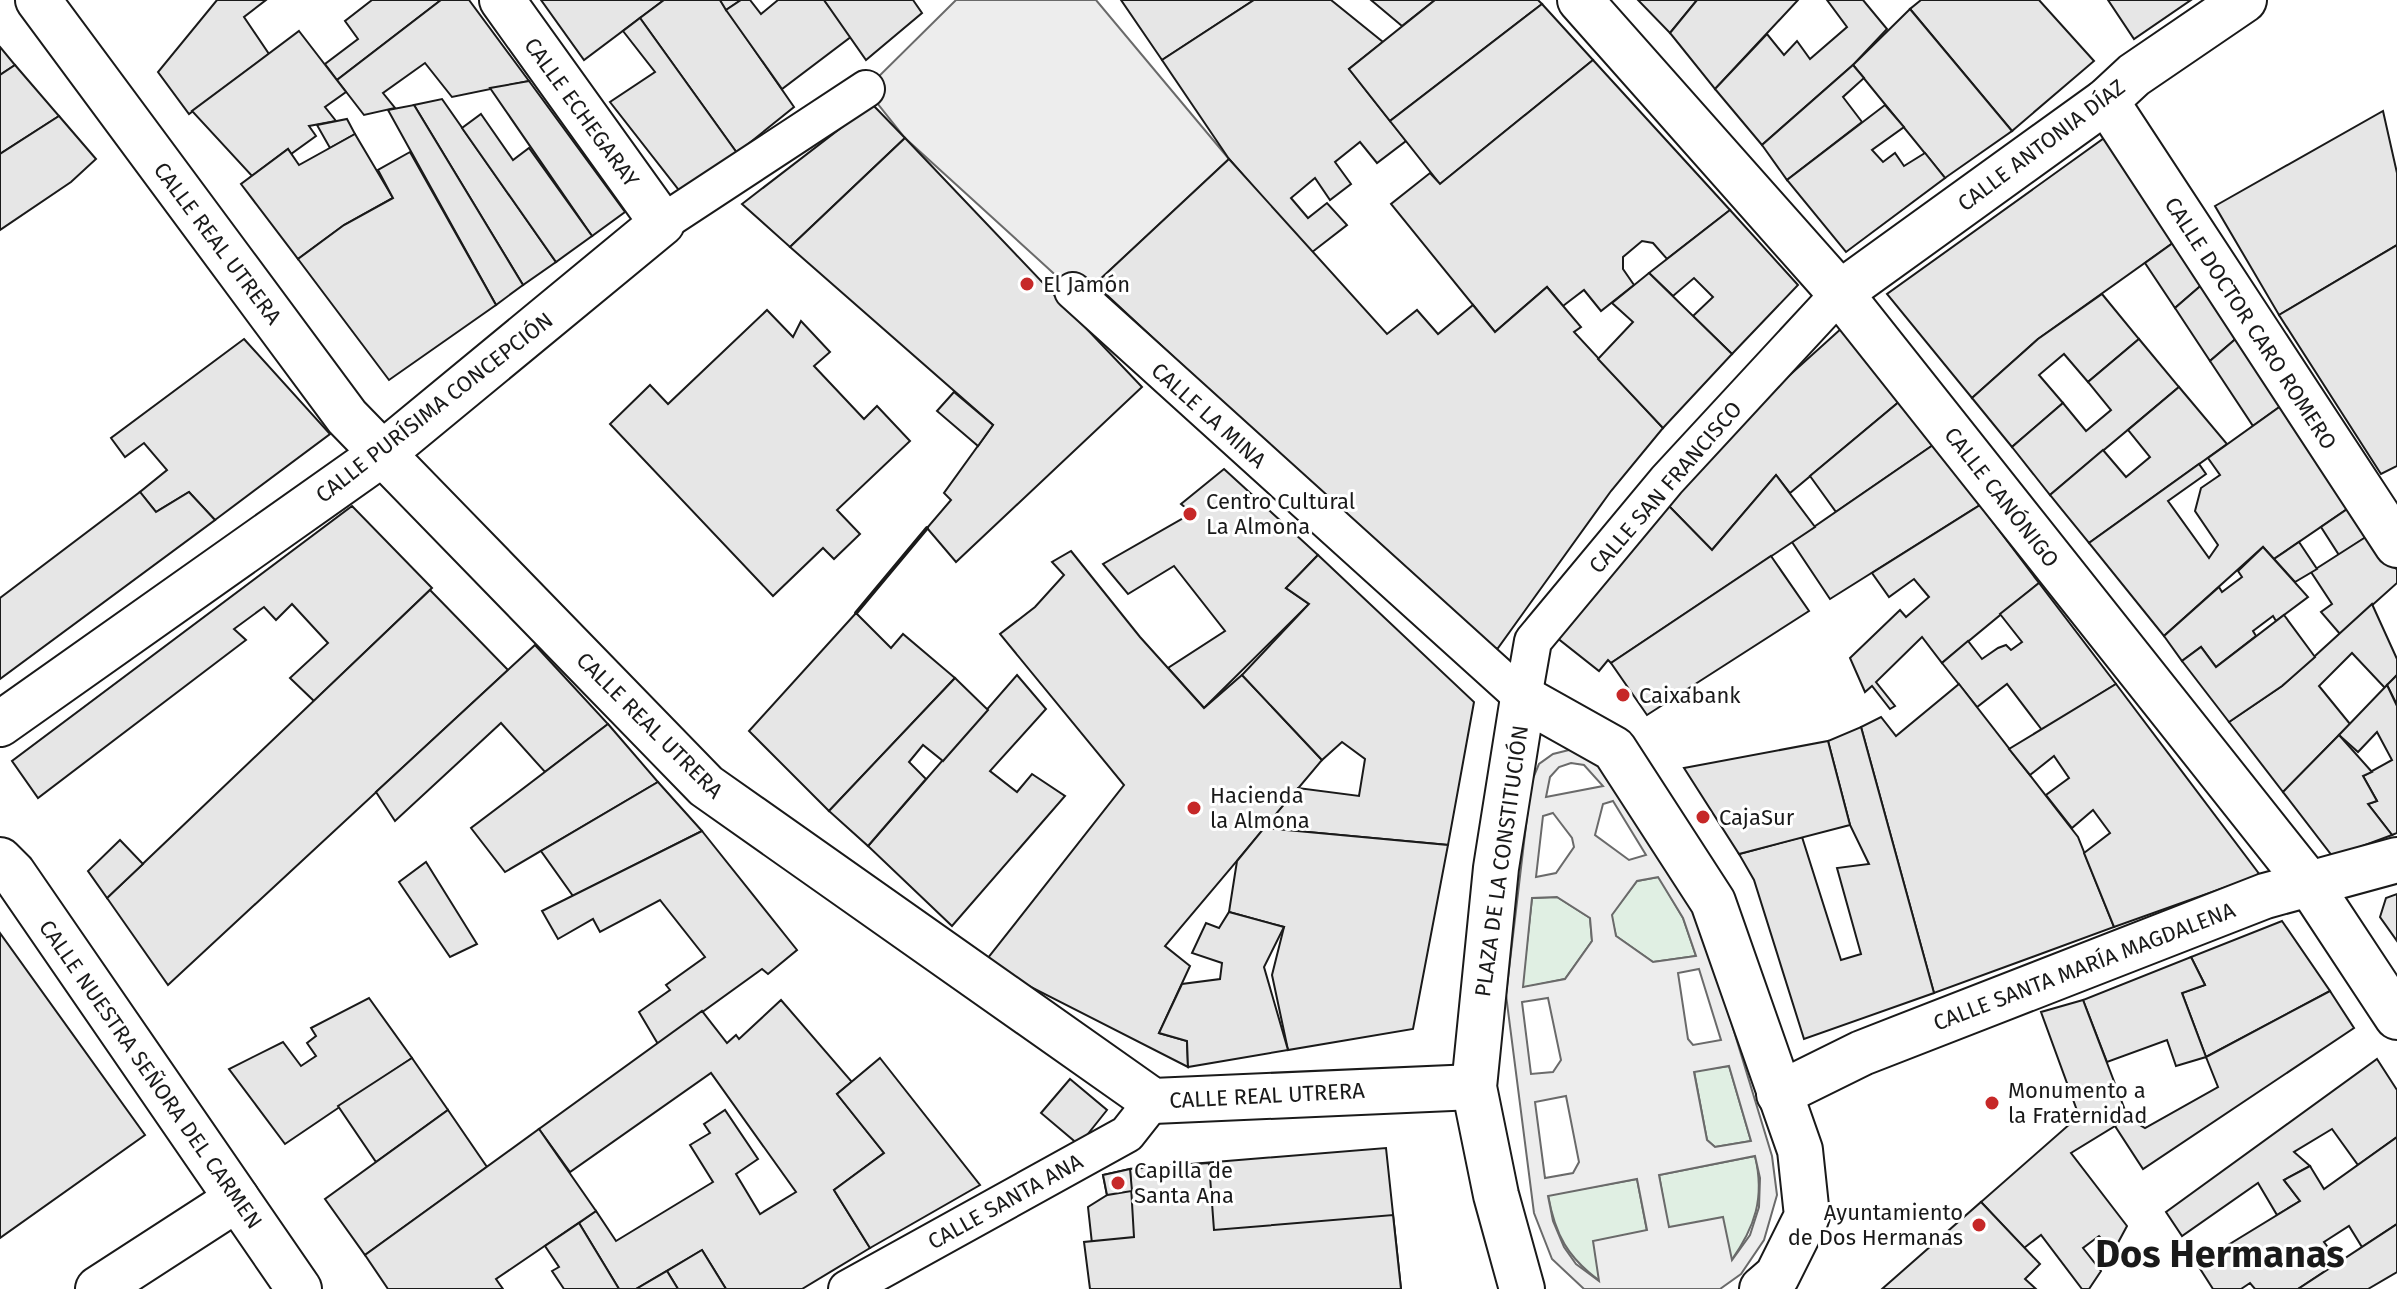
<svg xmlns="http://www.w3.org/2000/svg" width="2397" height="1289" font-family="'Fira Sans',sans-serif">
<rect width="100%" height="100%" fill="#fff"/>
<g fill="#e0efe3" stroke="#6a6a6a" stroke-width="2">
<polygon points="1659,877 1683,918 1696,956 1653,962 1616,936 1611,915 1637,881"/>
<polygon points="1557,897 1590,918 1592,941 1565,979 1522,988 1532,898"/>
<polygon points="1729,1066 1751,1141 1715,1147 1707,1140 1694,1071"/>
<path d="M1755,1156C1765,1198 1755,1227 1731,1261L1668,1228L1659,1175Z"/>
<path d="M1637,1179L1647,1231L1600,1281C1568,1258 1555,1235 1548,1195Z"/>
</g>
<g fill="#ededed" stroke="#6a6a6a" stroke-width="2" fill-rule="evenodd">
<polygon points="956,0 1096,0 1229,159 1095,284 1073,291 905,138 866,89"/>
<path d="M1573,749L1592,753L1698,913L1772,1156L1777,1195L1764,1240L1741,1274L1720,1289H1584L1552,1259L1534,1213L1506,995L1531,783L1539,764L1553,754ZM1571,763L1584,765L1603,786L1546,797L1550,777L1559,767ZM1613,801L1646,855L1629,860L1595,835L1603,804ZM1553,813L1572,838L1574,847L1556,873L1536,877L1543,816ZM1658,877L1683,918L1696,956L1653,962L1616,936L1612,915L1637,881ZM1557,897L1590,918L1592,941L1565,979L1523,987L1532,898ZM1699,969L1721,1040L1693,1045L1688,1039L1678,973ZM1548,998L1561,1060L1553,1072L1531,1074L1522,1002ZM1729,1066L1751,1141L1715,1147L1707,1140L1694,1072ZM1566,1096L1579,1162L1573,1173L1545,1178L1535,1102ZM1755,1156L1760,1178L1759,1207L1750,1235L1732,1260L1723,1217L1669,1227L1659,1175ZM1637,1179L1647,1230L1593,1241L1599,1281L1576,1264L1564,1247L1553,1221L1548,1196Z"/>
</g>
<g fill="#e6e6e6" stroke="#1a1a1a" stroke-width="2">
<polygon points="217,0 266,0 244,17 269,54 189,114 158,72"/>
<polygon points="372,0 441,0 337,80 325,64 358,39 345,21"/>
<polygon points="441,0 469,0 529,81 452,97 425,63 383,93 395,108 364,115 337,80"/>
<polygon points="541,0 664,0 584,60"/>
<polygon points="664,0 720,0 794,107 737,153 640,18"/>
<polygon points="720,0 741,0 726,10"/>
<polygon points="741,0 750,0 761,14 778,0 824,0 852,36 782,89 726,10"/>
<polygon points="824,0 913,0 922,13 866,60"/>
<polygon points="1121,0 1254,0 1162,60"/>
<polygon points="1254,0 1331,0 1383,42 1349,69 1406,141 1377,163 1360,142 1335,162 1351,184 1330,200 1315,178 1291,198 1308,218 1327,203 1347,225 1311,253 1229,159 1162,60"/>
<polygon points="1371,0 1435,0 1402,26"/>
<polygon points="1435,0 1538,0 1542,4 1390,121 1349,69"/>
<polygon points="1638,0 1697,0 1670,33"/>
<polygon points="1697,0 1798,0 1715,89 1670,33"/>
<polygon points="1827,0 1863,0 1887,29 1853,65 1762,145 1715,89 1767,34 1784,55 1797,41 1810,59 1847,27"/>
<polygon points="1921,0 2039,0 2094,61 2012,131 1910,9"/>
<polygon points="2108,0 2191,0 2134,39"/>
<polygon points="1542,4 1593,60 1440,184 1390,121"/>
<polygon points="1910,9 2012,131 1945,178 1853,65"/>
<polygon points="640,18 737,153 682,194 610,102 655,72 623,31"/>
<polygon points="299,31 346,92 325,107 336,121 309,126 316,136 291,154 288,149 252,176 192,111"/>
<polygon points="0,47 15,65 0,75"/>
<polygon points="1593,60 1730,210 1667,259 1653,243 1642,241 1623,257 1623,269 1634,285 1601,311 1584,290 1563,306 1547,287 1495,332 1391,204 1430,173 1440,184"/>
<polygon points="15,65 59,116 0,154 0,75"/>
<polygon points="1853,65 1864,78 1843,97 1862,122 1787,180 1762,145"/>
<polygon points="529,81 625,212 592,236 490,88"/>
<polygon points="442,99 556,262 523,285 414,105"/>
<polygon points="872,104 905,138 790,247 742,204"/>
<polygon points="414,105 523,285 496,305 388,110"/>
<polygon points="1885,105 1904,127 1872,150 1883,162 1895,153 1904,166 1925,153 1945,178 1846,252 1787,180"/>
<polygon points="2383,111 2397,173 2397,245 2279,315 2215,206"/>
<polygon points="481,114 513,160 529,148 592,236 556,262 462,128"/>
<polygon points="59,116 96,159 71,182 0,230 0,154"/>
<polygon points="347,119 355,134 330,148 317,125"/>
<polygon points="355,134 393,198 344,225 298,259 241,184 288,149 299,165"/>
<polygon points="2107,136 2177,240 2038,339 1972,398 1887,294"/>
<polygon points="905,138 1142,387 956,562 927,528 951,500 944,493 993,425 790,247"/>
<polygon points="410,152 496,305 389,380 298,259 344,225 393,198 378,170"/>
<polygon points="1229,159 1387,334 1417,310 1438,334 1473,305 1495,332 1547,287 1581,327 1574,332 1663,428 1611,491 1498,648 1488,649 1095,284"/>
<polygon points="1730,210 1798,285 1732,354 1693,316 1713,297 1694,278 1673,296 1649,273"/>
<polygon points="2177,240 2205,282 2175,308 2145,263"/>
<polygon points="2397,245 2397,466 2381,474 2279,315"/>
<polygon points="1649,273 1732,354 1663,428 1598,359 1633,322 1612,303"/>
<polygon points="2205,282 2239,336 2210,361 2175,308"/>
<polygon points="2102,294 2139,339 2088,382 2064,354 2039,375 2063,403 2012,447 1972,398 2038,339"/>
<polygon points="767,310 793,337 801,321 830,352 814,366 864,419 877,406 910,441 837,510 860,534 834,559 823,548 773,596 610,424 650,385 668,404"/>
<polygon points="1843,327 1900,401 1790,493 1776,475 1712,550 1666,503 1749,412"/>
<polygon points="2239,336 2285,403 2253,426 2210,361"/>
<polygon points="244,339 330,434 215,520 189,492 156,512 140,492 167,470 144,443 125,457 111,438"/>
<polygon points="2139,339 2179,387 2050,495 2012,447 2063,403 2086,431 2111,410 2088,382"/>
<polygon points="2179,387 2227,444 2089,543 2050,495 2103,450 2126,477 2150,457 2128,430"/>
<polygon points="954,392 993,425 978,446 937,411"/>
<polygon points="1900,401 1933,445 1836,512 1810,476"/>
<polygon points="2285,403 2353,505 2274,559 2263,547 2164,636 2089,543 2199,464 2206,474 2168,501 2209,558 2218,545 2195,511 2201,488 2220,475 2208,458"/>
<polygon points="1933,445 1980,505 1830,599 1792,542"/>
<polygon points="1224,469 1318,555 1286,588 1309,604 1204,708 1168,668 1225,631 1174,566 1128,594 1103,564 1192,513 1181,504"/>
<polygon points="1776,475 1815,527 1611,663 1608,660 1599,671 1556,637 1666,503 1712,550"/>
<polygon points="140,492 156,512 189,492 215,520 0,679 0,598"/>
<polygon points="1980,505 2039,583 1942,663 1922,637 1876,682 1895,706 1890,709 1872,686 1865,692 1850,658 1900,610 1906,617 1929,597 1914,579 1889,597 1872,573"/>
<polygon points="2353,505 2372,533 2339,555 2321,527"/>
<polygon points="352,506 432,588 314,701 290,678 328,643 292,604 276,620 264,607 234,629 246,640 38,798 12,761"/>
<polygon points="2372,533 2397,570 2397,583 2340,634 2321,612 2332,604 2311,572"/>
<polygon points="2299,542 2317,569 2295,582 2274,559"/>
<polygon points="2263,547 2308,597 2276,621 2273,616 2253,631 2256,636 2216,667 2201,647 2182,661 2164,636 2219,587 2222,592 2242,577 2238,571"/>
<polygon points="1071,551 1140,637 1204,708 1242,675 1322,760 1165,946 1190,966 1159,1033 1187,1041 1188,1067 984,963 1124,785 1000,634 1035,607 1064,575 1052,562"/>
<polygon points="1318,555 1474,702 1448,845 1264,828 1298,788 1359,796 1365,759 1342,742 1322,760 1242,675 1309,604 1286,588"/>
<polygon points="1771,556 1809,611 1647,715 1611,663"/>
<polygon points="2039,583 2116,684 2042,730 2007,684 1977,707 1942,663 1968,641 1982,659 1998,648 2006,645 2011,650 2022,642 2000,614"/>
<polygon points="430,590 508,670 168,985 107,898"/>
<polygon points="2372,604 2397,659 2397,675 2385,688 2352,653 2319,686 2350,724 2283,792 2229,722 2282,686"/>
<polygon points="856,613 891,648 903,634 955,678 829,811 749,731"/>
<polygon points="2284,615 2315,657 2282,686 2229,722 2182,661 2201,647 2216,667"/>
<polygon points="535,645 608,724 545,772 501,723 395,821 376,792"/>
<polygon points="1017,675 1046,709 990,771 1017,792 1032,774 1065,796 952,926 868,846"/>
<polygon points="2397,675 2397,705 2387,685"/>
<polygon points="955,678 988,710 943,761 923,745 909,762 926,779 868,846 829,811"/>
<polygon points="1959,684 2078,837 2114,927 1934,993 1861,727 1881,717 1896,736"/>
<polygon points="2116,684 2260,875 2114,927 2084,853 2110,833 2093,810 2072,828 2046,795 2069,778 2054,756 2030,775 2009,749"/>
<polygon points="2387,685 2397,706 2397,833 2392,835 2368,804 2377,801 2363,776 2392,760 2377,732 2358,752 2339,735"/>
<polygon points="608,724 658,782 505,872 471,828"/>
<polygon points="1861,727 1934,993 1804,1039 1754,880 1739,854 1802,837 1841,960 1861,954 1837,868 1869,864 1850,825 1828,741"/>
<polygon points="2339,735 2372,772 2363,776 2377,801 2368,804 2392,835 2333,857 2283,792"/>
<polygon points="1828,741 1850,825 1739,854 1684,768"/>
<polygon points="658,782 702,831 573,896 541,851"/>
<polygon points="1264,828 1448,845 1413,1029 1288,1050 1272,975 1284,927 1229,912 1237,861"/>
<polygon points="702,831 797,950 768,974 762,969 658,1044 639,1012 670,990 666,985 705,957 660,900 600,932 593,919 558,939 542,911"/>
<polygon points="120,840 143,864 107,898 88,871"/>
<polygon points="426,862 477,944 450,957 399,882"/>
<polygon points="2397,894 2397,941 2380,917 2386,898"/>
<polygon points="1229,912 1284,927 1264,967 1288,1050 1188,1067 1187,1041 1159,1033 1182,984 1220,979 1222,963 1192,953 1206,923 1219,928"/>
<polygon points="2282,921 2330,991 2206,1057 2182,993 2205,985 2191,957"/>
<polygon points="0,933 145,1135 0,1238"/>
<polygon points="2191,957 2205,985 2182,993 2206,1057 2176,1066 2167,1040 2107,1062 2083,1000"/>
<polygon points="2330,991 2354,1028 2143,1169 2115,1126 2128,1118 2145,1128 2218,1087 2206,1057"/>
<polygon points="369,998 412,1058 285,1144 229,1069 283,1042 301,1066 316,1056 307,1043 316,1036 311,1028"/>
<polygon points="781,1000 852,1082 837,1094 884,1153 834,1190 870,1248 802,1289 726,1289 702,1250 636,1289 619,1289 579,1223 596,1211 616,1241 713,1182 690,1145 710,1133 704,1124 725,1110 758,1159 736,1174 760,1214 796,1192 711,1073 570,1172 539,1129 702,1011 727,1043 736,1035 739,1039"/>
<polygon points="2083,1000 2128,1118 2071,1153 2127,1226 2113,1252 2099,1236 2083,1248 2101,1271 2089,1289 2082,1289 2041,1235 2024,1248 1981,1202 2079,1116 2041,1012"/>
<polygon points="412,1058 448,1110 376,1162 338,1106"/>
<polygon points="880,1058 980,1185 870,1248 834,1190 884,1153 837,1094"/>
<polygon points="2377,1059 2397,1090 2397,1137 2358,1165 2332,1129 2294,1152 2310,1166 2284,1180 2300,1201 2277,1215 2258,1183 2182,1236 2166,1212"/>
<polygon points="1070,1079 1107,1110 1079,1145 1041,1113"/>
<polygon points="448,1110 487,1167 365,1255 325,1199"/>
<polygon points="539,1129 596,1211 496,1279 503,1289 388,1289 365,1255"/>
<polygon points="2397,1137 2397,1224 2362,1247 2349,1226 2324,1242 2339,1262 2298,1289 2255,1289 2250,1283 2241,1289 2213,1289 2197,1264 2300,1201 2284,1180 2310,1166 2324,1189"/>
<polygon points="1386,1148 1401,1289 1097,1289 1088,1207 1107,1195 1103,1175 1130,1169"/>
<polygon points="1209,1163 1214,1230 1393,1215 1401,1289 1090,1289 1084,1242 1134,1237 1130,1169"/>
<polygon points="1130,1169 1132,1191 1107,1195 1103,1175"/>
<polygon points="1981,1202 2040,1264 2025,1279 2036,1289 1882,1289"/>
<polygon points="579,1223 619,1289 564,1289 552,1271 559,1267 545,1246"/>
<polygon points="2397,1224 2397,1272 2368,1289 2298,1289"/>
<polygon points="702,1250 726,1289 678,1289 667,1271"/>
<polygon points="667,1271 678,1289 636,1289"/>
</g>
<g fill="none" stroke-linecap="round" stroke-linejoin="round">
<defs>
<g id="pedestrian">
<polyline points="662,223 866,89"/>
<polyline points="1073,291 1523,698"/>
<polyline points="1523,698 1533,641 1667,480 1840,293"/>
<polyline points="847,1289 1127,1134 1153,1101"/>
</g>
<g id="minor">
<polyline points="2106,101 2397,545"/>
<polyline points="1840,293 2106,101 2134,75 2244,0"/>
<polyline points="0,724 382,454 662,223 502,0"/>
<polyline points="98,1289 237,1199"/>
<polyline points="1522,1289 1496,1195 1474,1087 1496,868 1523,698 1614,749 1713,902 1800,1150 1807,1216 1777,1276 1762,1289"/>
</g>
<g id="tertiary">
<polyline points="38,0 347,417 706,786 1153,1101 1474,1087"/>
<polyline points="1580,0 1840,293 2310,885 2397,1017"/>
<polyline points="0,860 13,873 299,1289"/>
<polyline points="1779,1094 1862,1053 2265,896 2397,860"/>
</g>
</defs>
<use href="#pedestrian" stroke="#1a1a1a" stroke-width="40"/>
<use href="#minor" stroke="#1a1a1a" stroke-width="48"/>
<use href="#tertiary" stroke="#1a1a1a" stroke-width="48"/>
<use href="#pedestrian" stroke="#fff" stroke-width="36"/>
<use href="#minor" stroke="#fff" stroke-width="44"/>
<use href="#tertiary" stroke="#fff" stroke-width="44"/>
<polyline stroke="#1a1a1a" stroke-width="4" points="856,613 927,528"/>
</g>
<g fill="#c62828" stroke="#fff" stroke-width="3">
<circle cx="1027" cy="284" r="8"/>
<circle cx="1190" cy="514" r="8"/>
<circle cx="1623" cy="695" r="8"/>
<circle cx="1194" cy="808" r="8"/>
<circle cx="1703" cy="817" r="8"/>
<circle cx="1992" cy="1103" r="8"/>
<circle cx="1118" cy="1183" r="8"/>
<circle cx="1979" cy="1225" r="8"/>
</g>
<g text-anchor="middle" stroke-width="6" stroke-linejoin="round" paint-order="stroke">
<g font-size="22" fill="#1a1a1a" stroke="#fff">
<text transform="translate(582 112) rotate(54)" y="8">CALLE ECHEGARAY</text>
<text transform="translate(2041 145) rotate(-37)" y="8">CALLE ANTONIA DÍAZ</text>
<text transform="translate(218 243) rotate(53)" y="8">CALLE REAL UTRERA</text>
<text transform="translate(2251 323) rotate(57)" y="8">CALLE DOCTOR CARO ROMERO</text>
<text transform="translate(434 407) rotate(-38)" y="8">CALLE PURÍSIMA CONCEPCIÓN</text>
<text transform="translate(1209 415) rotate(42)" y="8">CALLE LA MINA</text>
<text transform="translate(1665 487) rotate(-49)" y="8">CALLE SAN FRANCISCO</text>
<text transform="translate(2002 497) rotate(52)" y="8">CALLE CANÓNIGO</text>
<text transform="translate(650 725) rotate(45)" y="8">CALLE REAL UTRERA</text>
<text transform="translate(1501 861) rotate(-82)" y="8">PLAZA DE LA CONSTITUCIÓN</text>
<text transform="translate(2084 966) rotate(-21)" y="8">CALLE SANTA MARÍA MAGDALENA</text>
<text transform="translate(151 1074) rotate(55)" y="8">CALLE NUESTRA SEÑORA DEL CARMEN</text>
<text transform="translate(1267 1095) rotate(-3)" y="8">CALLE REAL UTRERA</text>
<text transform="translate(1005 1201) rotate(-29)" y="8">CALLE SANTA ANA</text>
</g>
<g font-size="22" fill="#1a1a1a" stroke="#fff" text-anchor="start">
<text x="1043" y="292">El Jamón</text>
<text x="1206" y="509">Centro Cultural<tspan x="1206" dy="25">La Almona</tspan></text>
<text x="1639" y="703">Caixabank</text>
<text x="1210" y="803">Hacienda<tspan x="1210" dy="25">la Almona</tspan></text>
<text x="1719" y="825">CajaSur</text>
<text x="2008" y="1098">Monumento a<tspan x="2008" dy="25">la Fraternidad</tspan></text>
<text x="1134" y="1178">Capilla de<tspan x="1134" dy="25">Santa Ana</tspan></text>
<text x="1963" y="1220" text-anchor="end">Ayuntamiento<tspan x="1963" dy="25">de Dos Hermanas</tspan></text>
</g>
<g font-size="38" font-weight="bold" fill="#1a1a1a" stroke="#fff">
<text x="2220" y="1267">Dos Hermanas</text>
</g>
</g>
</svg>
